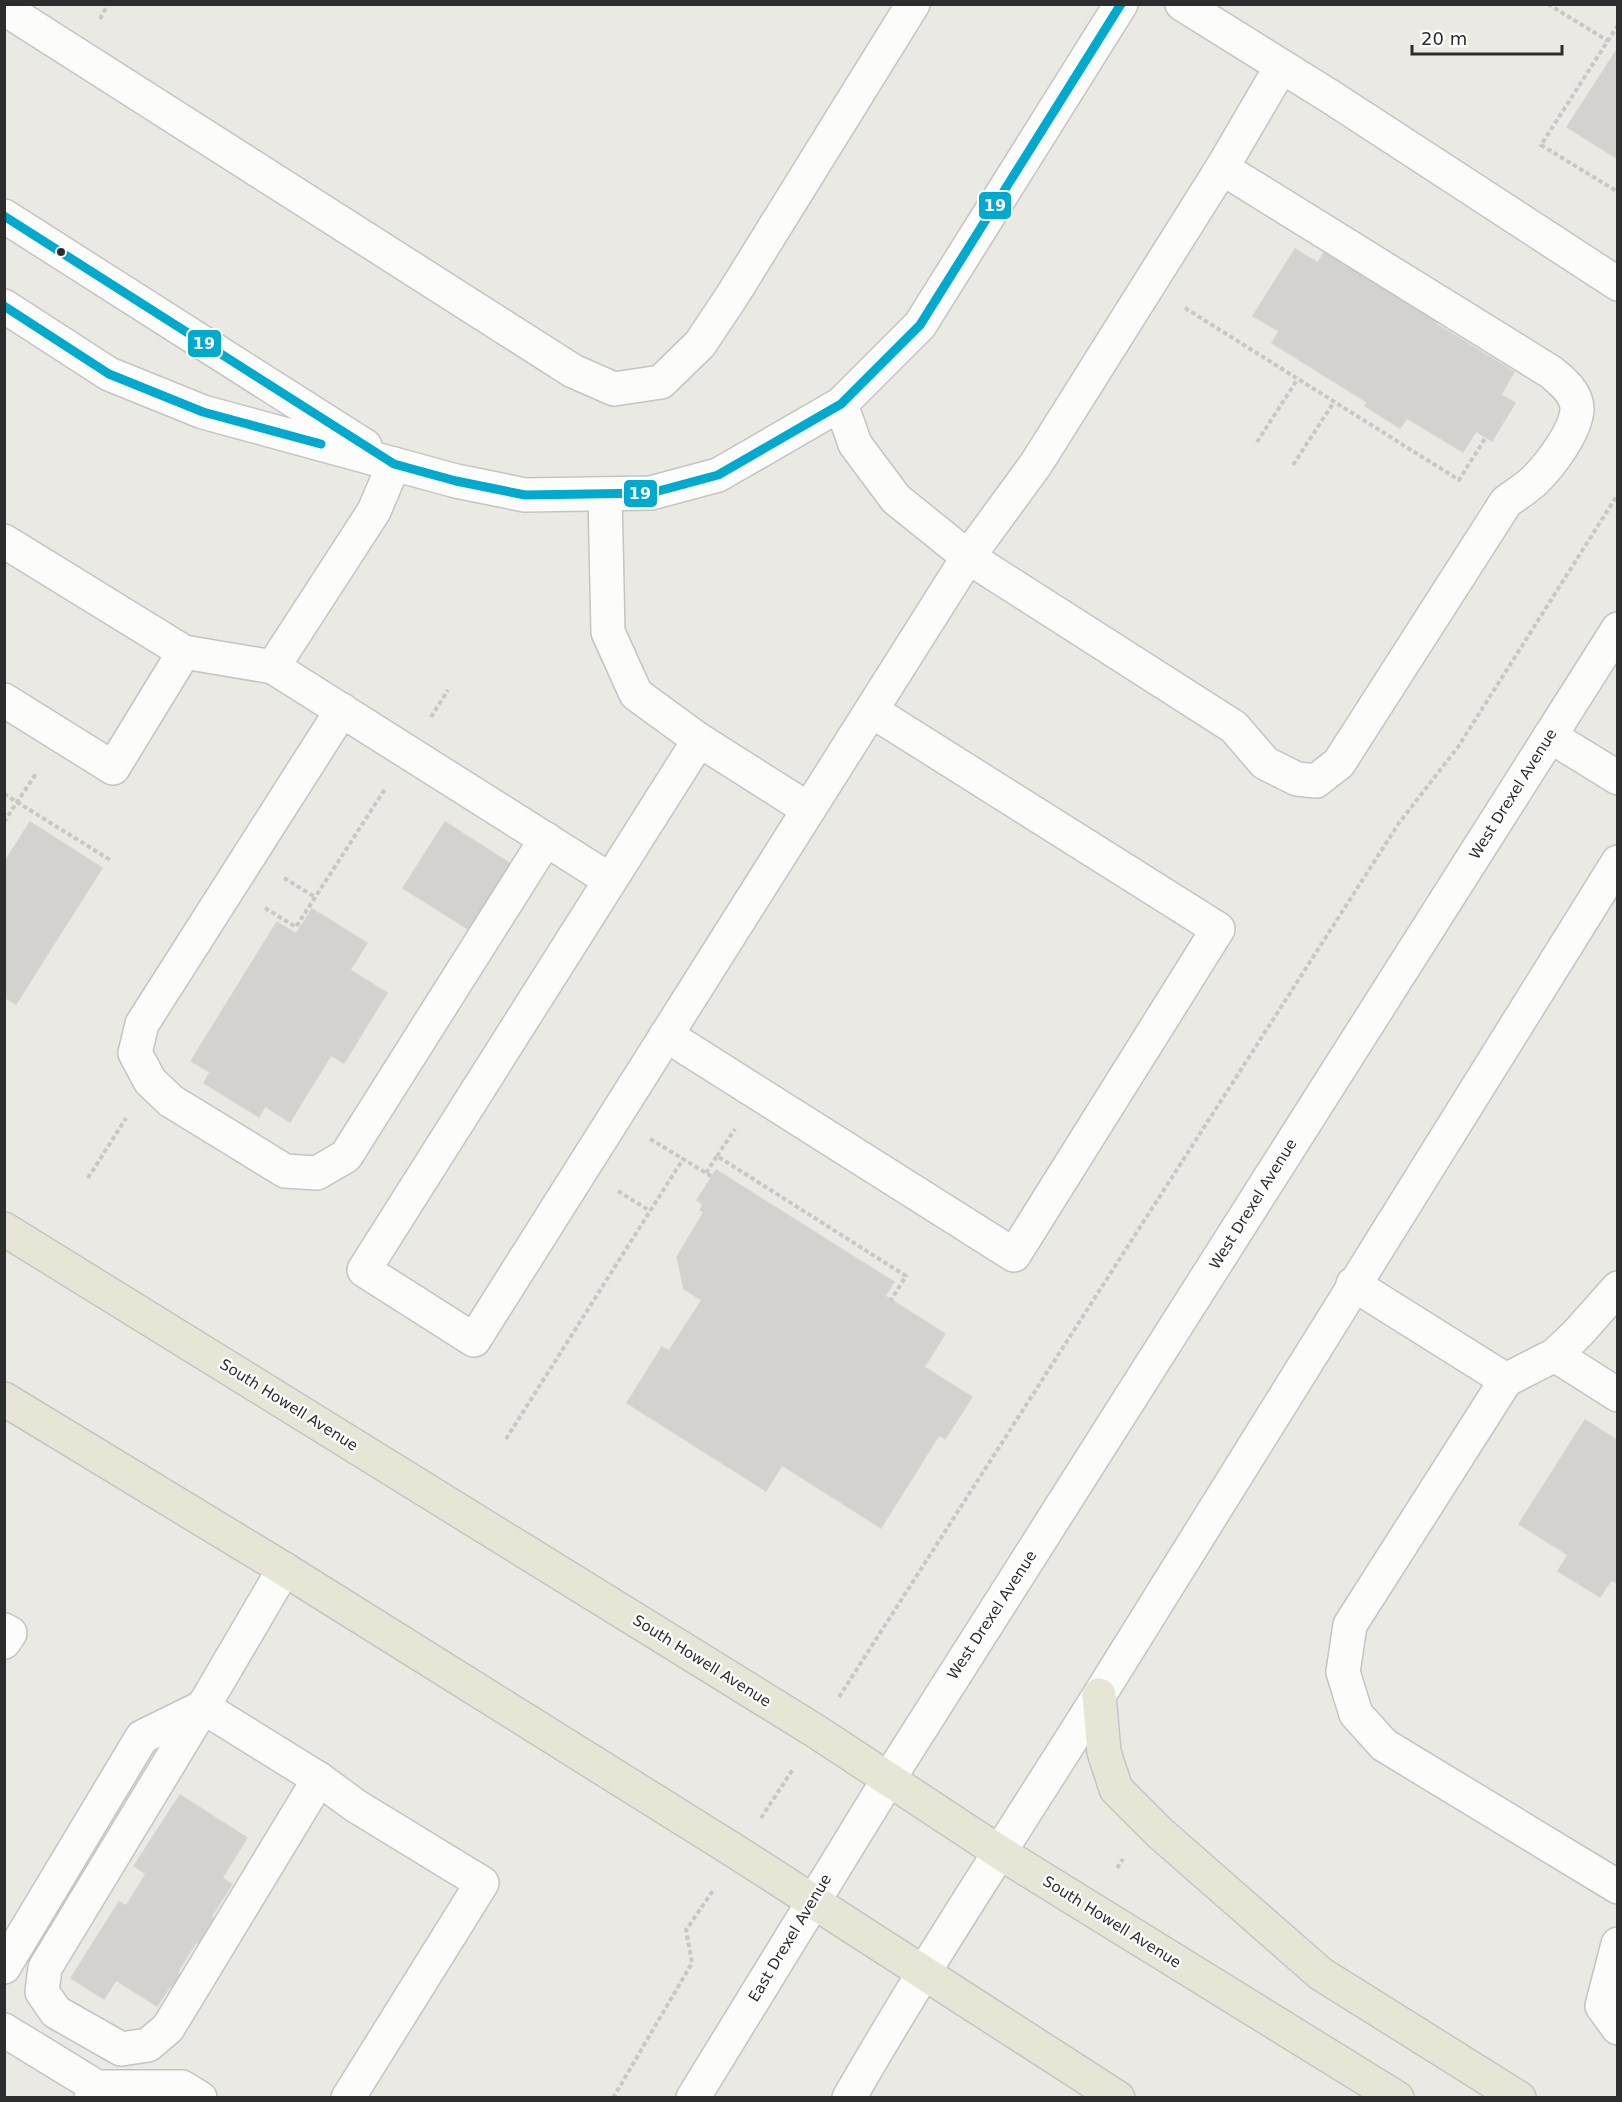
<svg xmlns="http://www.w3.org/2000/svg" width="1622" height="2102" font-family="'DejaVu Sans',sans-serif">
<rect width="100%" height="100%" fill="#eae9e4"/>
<g fill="#d3d2cf" stroke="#d5d4d0" stroke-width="1.5">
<polygon points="1618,48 1618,159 1567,127"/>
<polygon points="1295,249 1318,263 1325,251 1440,318 1436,324 1514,372 1501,395 1515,403 1492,441 1476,431 1463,452 1407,418 1400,428 1365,406 1367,402 1272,343 1279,331 1253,316"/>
<polygon points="30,822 102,868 16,1004 4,997 4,863"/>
<polygon points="445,822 523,872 482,938 403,888"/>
<polygon points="312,909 367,943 350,970 387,993 344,1063 331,1055 290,1122 265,1106 259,1117 204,1083 210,1072 191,1061 277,922 296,934"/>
<polygon points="716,1170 894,1282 885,1296 945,1334 924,1367 972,1397 945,1439 939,1435 881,1528 782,1465 766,1491 627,1403 662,1347 669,1351 702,1300 684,1289 677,1257 704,1212 700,1210 703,1205 697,1200"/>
<polygon points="1585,1420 1618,1441 1618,1584 1611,1580 1600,1597 1558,1571 1568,1555 1519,1524"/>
<polygon points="180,1795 247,1838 222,1878 232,1884 211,1917 219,1922 203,1947 196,1942 177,1973 185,1977 177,1989 170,1986 157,2006 116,1980 104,1999 71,1978 119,1902 126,1906 146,1874 134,1866"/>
</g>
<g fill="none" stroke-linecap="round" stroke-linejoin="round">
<defs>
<g id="minor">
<polyline points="1182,4 1331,97 1618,284"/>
<polyline points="10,12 573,371 614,389 661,382 700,344 732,296 913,4"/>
<polyline points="4,216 365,446"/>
<polyline points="4,306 109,374 203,412 456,481 525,495 651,493 718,475 841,404 920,325 1121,4"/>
<path d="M841,404L855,444L896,499L968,557L1234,727L1265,763L1297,779L1316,781L1339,763L1506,502C1515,495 1527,488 1535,480C1551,464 1576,431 1577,409C1577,393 1562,381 1551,372L1222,168"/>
<polyline points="605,495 608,632 636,694 699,740 808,809"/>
<polyline points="4,541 184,652 273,667 374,511 394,464"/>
<polyline points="273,667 610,880"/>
<polyline points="4,700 113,768 184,652"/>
<polyline points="342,710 142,1024 135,1053 150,1081 171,1101 285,1171 317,1173 346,1156 546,839"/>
<polyline points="1550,736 1618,778"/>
<polyline points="699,740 364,1270 474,1340 968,557 1036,464 1222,168 1281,67"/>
<polyline points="666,1035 1014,1255 1218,929 872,711"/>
<polyline points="1353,1284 1506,1380 1555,1355 1578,1333 1618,1288"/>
<polyline points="1555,1355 1618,1395"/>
<polyline points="1506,1380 1350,1625 1343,1672 1356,1714 1384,1745 1618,1887"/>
<polyline points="284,1569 203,1707 319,1779 356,1806 482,1883 348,2098"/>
<polyline points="4,1630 10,1633 4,1642"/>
<polyline points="203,1707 45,1968 42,1992 56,2012 121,2049 148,2045 168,2028 319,1779"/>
<polyline points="1618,1944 1602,2006 1618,2028"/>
<polyline points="4,1967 142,1737 203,1707"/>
<polyline points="4,2030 97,2087"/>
<polyline points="91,2098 97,2087 182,2087 200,2098"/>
<polyline points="693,2098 888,1780 1618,629"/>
<path d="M849,2098C928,1960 1016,1828 1100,1694C1272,1416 1444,1138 1618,862"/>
</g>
<g id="major">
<polyline points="4,1229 817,1732 999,1852 1397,2098"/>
<polyline points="4,1399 284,1569 738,1853 1118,2098"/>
<polyline points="1099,1695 1104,1752 1116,1789 1160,1833 1321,1974 1519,2098"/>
</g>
</defs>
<use href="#minor" stroke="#c4c4c3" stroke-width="36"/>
<use href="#major" stroke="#c6c5c3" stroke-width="36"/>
<g stroke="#c8c8c8" stroke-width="4" stroke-dasharray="4.5 3" stroke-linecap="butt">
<polyline points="1548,4 1608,41"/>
<polyline points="100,19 108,4"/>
<polyline points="1618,25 1541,145 1618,192"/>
<polyline points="1185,308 1459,480 1486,437"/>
<polyline points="1257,442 1297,380"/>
<polyline points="1293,465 1334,402"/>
<polyline points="431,717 448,690"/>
<polyline points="4,794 112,861"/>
<polyline points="4,822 37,772"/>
<polyline points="284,878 315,897"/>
<polyline points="265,908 296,927 385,789"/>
<polyline points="650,1139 683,1159"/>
<polyline points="717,1156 735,1129"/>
<polyline points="706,1173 717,1156 906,1276 891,1300"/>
<polyline points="88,1178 126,1118"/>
<polyline points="618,1191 650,1211"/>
<polyline points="506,1439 683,1159 711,1176"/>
<polyline points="839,1697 1399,823 1458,747 1618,494"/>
<polyline points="761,1818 793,1769"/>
<polyline points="1117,1868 1123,1859"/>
<polyline points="613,2098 692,1963 686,1930 714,1889"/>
</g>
<use href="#minor" stroke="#fcfcfb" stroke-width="33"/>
<use href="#major" stroke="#e6e5d6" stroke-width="33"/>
<defs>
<g id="bus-1">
<polyline points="4,216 394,464 456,481 525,495 651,493 718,475 841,404 920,325 1121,4"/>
<polyline points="4,306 109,374 203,412 321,444"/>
</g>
</defs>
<use href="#bus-1" stroke="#fff" stroke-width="14"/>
<use href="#bus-1" stroke="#00a9ce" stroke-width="9"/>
</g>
<circle fill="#2d2d2d" stroke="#fff" stroke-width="2" cx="61" cy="252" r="5"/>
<g text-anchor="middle" stroke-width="4.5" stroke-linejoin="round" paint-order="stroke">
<g font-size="15" fill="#2d2d2d" stroke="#fff">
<text transform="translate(1513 794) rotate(-58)" y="5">West Drexel Avenue</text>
<text transform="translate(1253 1204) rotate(-58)" y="5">West Drexel Avenue</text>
<text transform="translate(289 1405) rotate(32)" y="5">South Howell Avenue</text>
<text transform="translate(992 1615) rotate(-57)" y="5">West Drexel Avenue</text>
<text transform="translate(702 1661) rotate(32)" y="5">South Howell Avenue</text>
<text transform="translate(1112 1922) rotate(32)" y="5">South Howell Avenue</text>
<text transform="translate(790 1938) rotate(-59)" y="5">East Drexel Avenue</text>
</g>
</g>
<g stroke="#fff" stroke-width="2">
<rect x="978" y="191" width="34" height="29" rx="6" fill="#00a9ce"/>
<rect x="187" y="329" width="35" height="29" rx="6" fill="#00a9ce"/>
<rect x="623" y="479" width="35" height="29" rx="6" fill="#00a9ce"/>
</g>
<g font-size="16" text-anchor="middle" font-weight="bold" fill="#fff">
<text x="995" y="211">19</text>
<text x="204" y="349">19</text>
<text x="640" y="499">19</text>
</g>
<rect width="1622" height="2102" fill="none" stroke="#2d2d2d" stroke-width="12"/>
<path d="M1412 45v9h150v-9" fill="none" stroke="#2d2d2d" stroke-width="3"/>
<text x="1421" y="45" font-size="18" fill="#2d2d2d" stroke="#ffffff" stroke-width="4.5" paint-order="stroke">20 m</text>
</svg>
